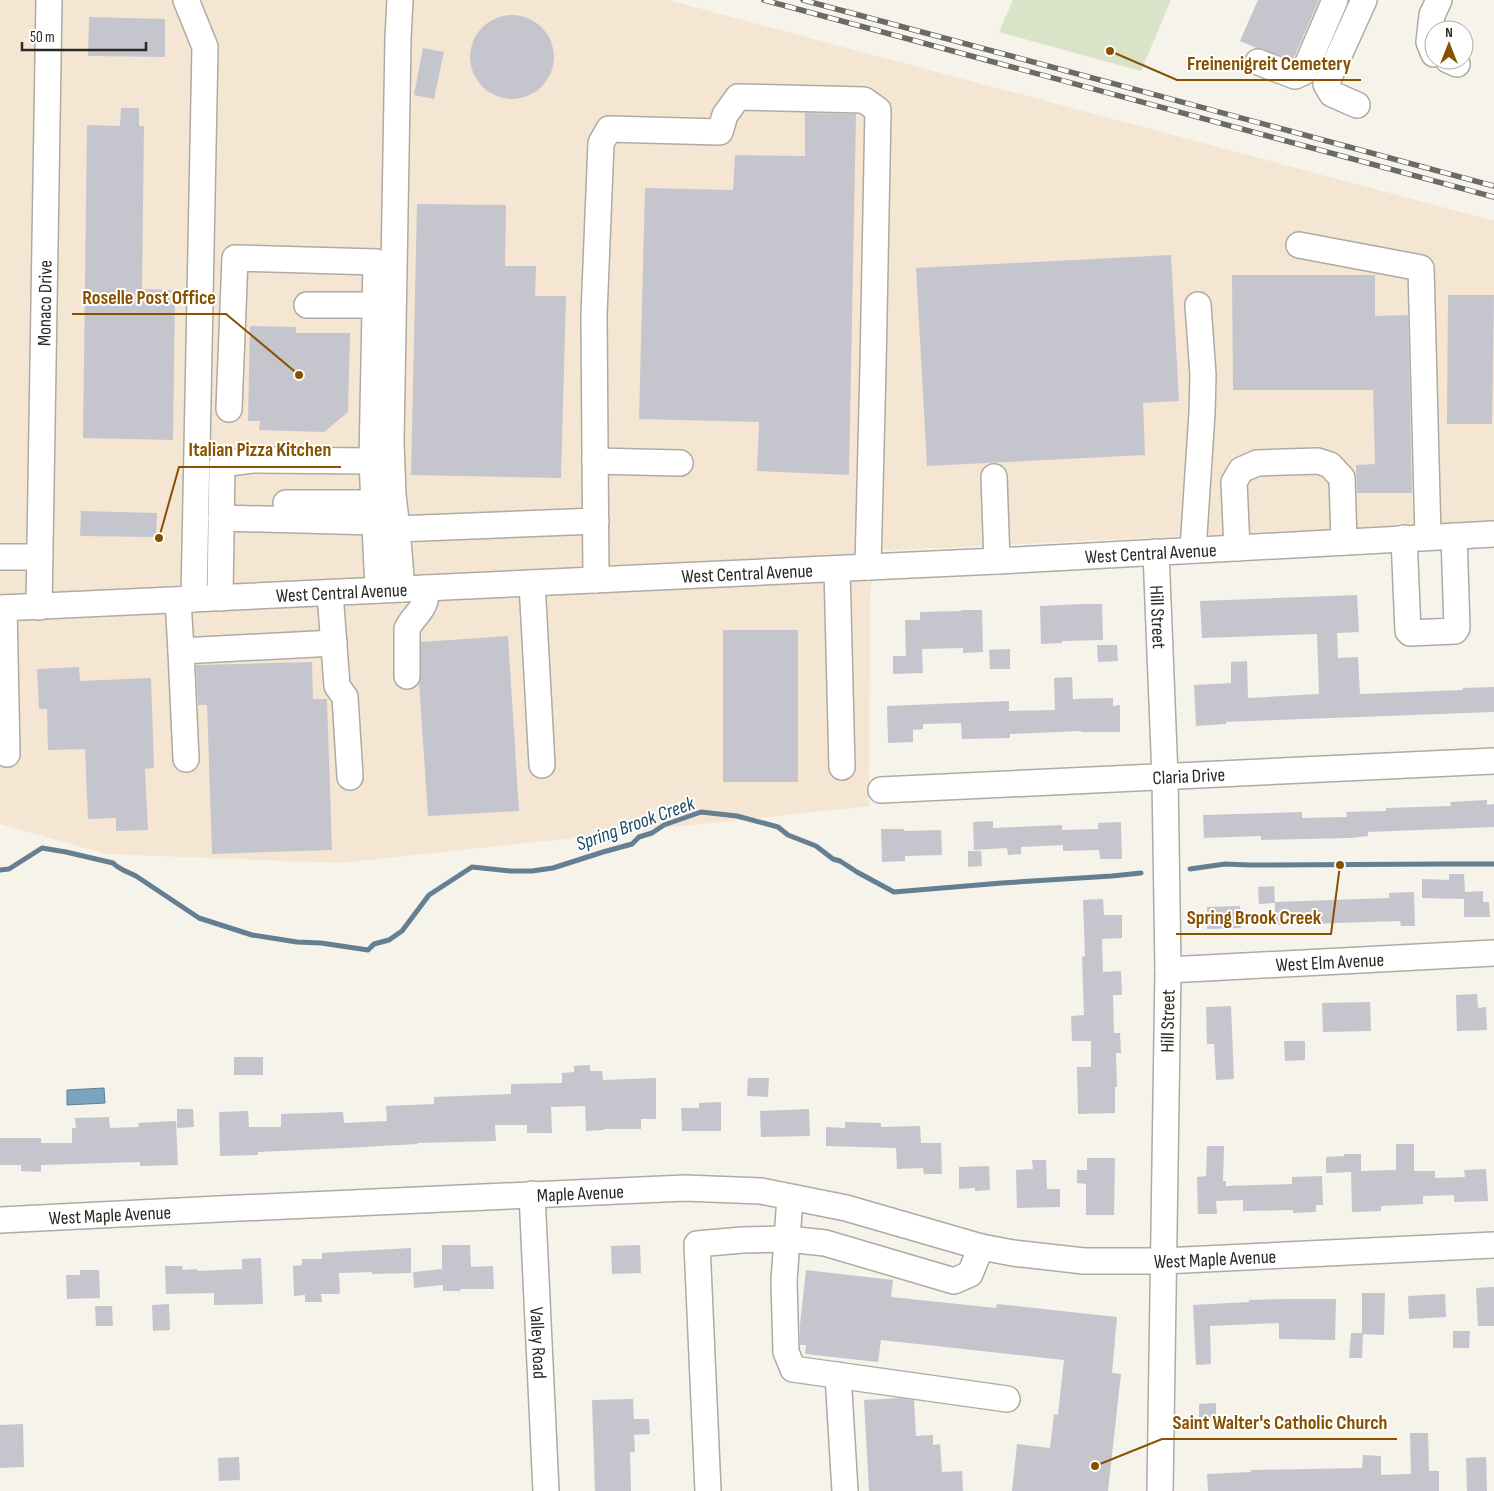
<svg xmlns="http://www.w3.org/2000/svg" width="1494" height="1491" font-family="'Sofia Sans Condensed',sans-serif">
<rect width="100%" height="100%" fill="#f5f3ea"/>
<polygon fill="#f5e6d3" points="0,0 668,0 1494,221 1494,521 878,551 870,592 869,806 340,863 106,854 0,824"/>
<polygon fill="#dae3c7" points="1013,0 1171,0 1141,71 999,32"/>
<polygon fill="#7ba4bf" stroke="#637f91" points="104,1088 105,1103 67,1105 67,1090"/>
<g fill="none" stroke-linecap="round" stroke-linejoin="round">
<g stroke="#637f91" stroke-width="5">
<polyline points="1190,869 1225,864 1250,865 1444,864 1494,864"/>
<path d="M0,870L9,869L42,848L66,852L113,863C120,870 128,872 136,876L199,918L252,935L297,942L321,943L368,950L374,944L389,940L402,931L429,895L472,867L511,871H532L553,868L603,852L632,844L639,837L652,833L664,825L701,812L737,816L778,827L788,835L816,846L833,859L840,861L857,872L894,892L1002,883L1112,876L1141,873"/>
</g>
</g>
<g fill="#c5c5ce">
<polygon points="1258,0 1319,0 1293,60 1263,49 1257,48 1240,41"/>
<circle cx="512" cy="57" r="42"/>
<polygon points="89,17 165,19 165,57 88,56"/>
<polygon points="423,48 444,52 434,99 414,95"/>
<polygon points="121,108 139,108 139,126 144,126 142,289 175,290 173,440 83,438 87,125 120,126"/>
<polygon points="805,113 856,114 849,475 757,471 759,422 639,419 645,188 733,190 735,155 805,156"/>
<polygon points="417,204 506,205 505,266 536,266 535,296 566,296 561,478 411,475"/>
<polygon points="1171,255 1179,401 1143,403 1145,455 927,466 916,268"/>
<polygon points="1232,275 1375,275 1375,316 1408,315 1412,493 1357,493 1356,465 1375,464 1373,390 1233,390"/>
<polygon points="1448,295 1494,295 1492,424 1447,424"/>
<polygon points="250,326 296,327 296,333 350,333 348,412 324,432 259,430 260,421 248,421"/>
<polygon points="81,511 157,513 156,537 80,536"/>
<polygon points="1357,595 1359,632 1337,633 1338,658 1358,657 1360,694 1463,690 1463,688 1494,687 1494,712 1226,722 1226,724 1196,726 1194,685 1231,683 1231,662 1247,661 1248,698 1319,694 1317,634 1202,638 1200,601"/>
<polygon points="1082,604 1102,604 1103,640 1062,641 1062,643 1041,644 1040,606"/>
<polygon points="961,610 982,610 983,652 963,653 963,648 922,649 923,673 893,674 893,656 906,656 905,620 920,620 920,612 961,611"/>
<rect x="723" y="630" width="75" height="152"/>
<polygon points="508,636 519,811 428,816 419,683 421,676 421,642"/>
<polygon points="1097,645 1117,645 1118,661 1098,662"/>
<polygon points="1010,649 1010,669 990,669 989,650"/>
<polygon points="312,662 313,699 327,699 332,850 212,854 207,705 198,705 196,665"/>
<polygon points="79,667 80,681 151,678 154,768 145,769 148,830 116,831 116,818 88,819 85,749 48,750 47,709 39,709 37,669"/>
<polygon points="1072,677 1073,699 1113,698 1113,706 1120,705 1120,732 1081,732 1081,731 1010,734 1010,738 962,739 961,723 923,724 923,729 913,730 913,742 888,743 887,706 1009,701 1009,711 1055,710 1054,678"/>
<polygon points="1487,800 1487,805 1494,804 1494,827 1368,832 1368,836 1350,838 1261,840 1261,836 1204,838 1203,815 1302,812 1302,818 1347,817 1346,812 1386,811 1386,808 1451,806 1450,802"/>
<polygon points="993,821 993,828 1062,825 1062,830 1098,829 1098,823 1121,822 1122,859 1100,859 1099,850 1063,851 1063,845 1021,847 1021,854 1008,855 1007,848 974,850 973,822"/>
<polygon points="881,829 904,829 904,831 941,830 942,855 905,856 905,861 882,862"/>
<polygon points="968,851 981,851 982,866 968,867"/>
<polygon points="1449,874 1464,874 1465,892 1483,891 1483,902 1489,902 1490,917 1464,917 1464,899 1422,898 1422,879 1449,880"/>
<polygon points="1274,886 1275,903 1259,904 1258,887"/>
<polygon points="1414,892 1415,926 1401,926 1400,921 1275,925 1275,902 1389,898 1389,893"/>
<polygon points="1103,899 1104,915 1122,915 1122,938 1102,939 1103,972 1121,971 1122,995 1113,995 1114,1033 1120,1033 1121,1053 1116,1053 1117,1087 1115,1087 1115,1113 1078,1114 1077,1067 1091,1067 1091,1041 1072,1041 1071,1016 1084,1015 1082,957 1085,956 1083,900"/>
<polygon points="1240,906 1241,928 1207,929 1207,907"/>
<polygon points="1477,994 1478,1008 1486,1007 1487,1030 1457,1031 1456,995"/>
<polygon points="1370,1002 1371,1031 1323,1032 1322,1003"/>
<polygon points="1231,1006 1234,1079 1216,1080 1214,1044 1207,1044 1206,1007"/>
<polygon points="1284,1041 1305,1041 1305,1060 1285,1061"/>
<rect x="234" y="1057" width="29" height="18"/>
<polygon points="590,1065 590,1071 602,1071 603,1080 656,1078 656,1119 641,1119 641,1129 604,1129 604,1130 586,1131 585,1106 551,1107 552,1133 527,1133 527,1125 495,1125 496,1141 417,1143 418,1144 345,1148 258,1152 258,1155 220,1156 219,1112 248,1111 249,1127 281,1127 281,1114 343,1112 344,1123 387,1121 386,1106 434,1104 434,1097 511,1094 511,1084 562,1083 562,1073 574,1072 574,1066"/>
<polygon points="748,1078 769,1078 768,1097 747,1096"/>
<polygon points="721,1102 721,1131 682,1131 681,1108 699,1108 699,1103"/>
<polygon points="177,1109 193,1109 194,1127 177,1128"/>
<polygon points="809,1109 810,1136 761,1137 760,1111"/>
<polygon points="109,1117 110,1128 139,1127 138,1123 176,1121 178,1165 140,1166 140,1162 41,1165 41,1172 21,1171 21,1165 0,1165 0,1138 41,1138 41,1143 72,1143 72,1128 76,1128 75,1118"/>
<polygon points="845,1122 881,1123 881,1127 920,1126 921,1143 941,1143 942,1174 924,1174 923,1168 897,1169 896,1148 826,1146 826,1127 845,1128"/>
<polygon points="1396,1144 1414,1144 1414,1171 1435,1171 1435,1178 1465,1177 1464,1170 1486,1169 1488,1201 1454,1202 1454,1195 1423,1196 1423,1204 1381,1206 1381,1211 1352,1212 1351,1172 1326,1173 1326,1157 1344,1156 1344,1154 1361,1154 1361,1171 1396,1170"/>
<polygon points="1207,1146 1224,1146 1223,1181 1226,1181 1226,1186 1292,1184 1292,1177 1322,1176 1323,1205 1316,1205 1316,1212 1293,1213 1293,1210 1243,1211 1243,1200 1216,1201 1217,1214 1198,1214 1197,1177 1206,1176"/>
<polygon points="1087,1158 1115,1158 1114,1215 1086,1215 1086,1184 1077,1183 1077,1170 1087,1170"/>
<polygon points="1032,1160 1046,1160 1047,1189 1060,1189 1060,1207 1017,1208 1016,1170 1033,1169"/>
<polygon points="989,1166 990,1190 975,1191 975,1188 959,1189 959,1167"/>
<polygon points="442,1245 470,1245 471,1267 493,1266 494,1289 460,1289 461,1291 443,1291 443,1285 414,1288 413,1272 442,1269"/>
<polygon points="640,1245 641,1273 612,1274 611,1246"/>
<polygon points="411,1248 411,1273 372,1274 372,1272 339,1273 340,1294 321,1294 322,1302 305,1302 305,1295 294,1296 293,1266 302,1265 302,1259 322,1259 322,1253"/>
<polygon points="261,1258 263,1304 214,1305 214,1293 166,1294 165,1266 182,1266 183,1270 197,1269 197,1271 242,1269 242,1259"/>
<polygon points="80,1270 99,1270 100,1298 67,1299 66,1275 80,1275"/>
<polygon points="806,1270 893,1280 891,1297 996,1308 997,1304 1117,1317 1112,1373 1121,1374 1108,1491 1012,1491 1017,1444 1050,1448 1054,1414 1058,1415 1064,1360 881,1340 878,1362 805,1354 806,1345 800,1345 800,1324"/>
<polygon points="1494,1287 1494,1326 1478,1326 1476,1288"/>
<polygon points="1362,1293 1385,1293 1384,1335 1363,1334 1362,1358 1349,1358 1351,1333 1362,1333"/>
<polygon points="1445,1294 1446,1317 1409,1319 1408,1296"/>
<polygon points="1284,1299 1336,1299 1335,1340 1279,1339 1279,1323 1210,1326 1211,1364 1196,1365 1193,1305 1249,1302 1249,1300"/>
<polygon points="169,1304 170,1330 153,1331 152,1305"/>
<polygon points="95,1306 112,1306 113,1326 96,1326"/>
<polygon points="1453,1331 1470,1331 1469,1348 1453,1348"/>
<polygon points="900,1398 914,1400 916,1436 933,1435 933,1445 940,1444 942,1472 962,1471 963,1491 869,1491 864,1400"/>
<polygon points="633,1399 634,1419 649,1419 650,1434 634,1435 635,1452 630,1452 631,1491 595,1491 592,1400"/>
<polygon points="1216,1403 1216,1420 1199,1420 1199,1404"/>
<polygon points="23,1424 24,1467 0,1468 0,1425"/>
<polygon points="1410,1433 1428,1433 1429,1471 1439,1471 1439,1491 1208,1491 1207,1474 1251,1472 1251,1470 1362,1468 1363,1455 1381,1456 1381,1475 1411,1474"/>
<polygon points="239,1457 240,1480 219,1481 218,1458"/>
<polygon points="1486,1457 1487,1491 1467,1491 1466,1458"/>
</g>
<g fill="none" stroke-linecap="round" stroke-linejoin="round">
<defs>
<g id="minor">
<polyline points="186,0 205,47 194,599"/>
<polyline points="400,0 398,39 391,442 393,495 397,529 596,521"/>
<polyline points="1434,54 1429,42 1432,15 1439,0"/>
<polyline points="1448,60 1457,64"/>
<polyline points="1258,62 1295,76 1304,72 1335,0"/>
<polyline points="1357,105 1332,94 1326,84 1364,0"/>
<polyline points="1299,245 1421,268 1428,537"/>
<polyline points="307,305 375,305"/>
<polyline points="229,409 235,258 376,262 372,461 378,590"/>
<polyline points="595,461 680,463"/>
<polyline points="994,477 997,561"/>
<polyline points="286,503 374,503"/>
<polyline points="221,518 375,522"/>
<polyline points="397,529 402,589"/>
<polyline points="1404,538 1408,631 1410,633 1455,631 1457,628 1454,536"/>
<polyline points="1237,548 1234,482 1241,470 1257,463 1318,461 1330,465 1342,478 1344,542"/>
<polyline points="1193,550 1202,413 1203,375 1198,305"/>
<path id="s1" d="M1156,552L1165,777L1168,970L1160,1491"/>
<polyline points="0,557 40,557"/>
<polyline points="837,569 842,767"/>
<polyline points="596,580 594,315 601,143 609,129 720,132 725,115 738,97 864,100 878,110 873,366 868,567"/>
<polyline points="532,583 542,765"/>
<polyline points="330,593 337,686 345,697 350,777"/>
<polyline points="220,598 222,464 252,460 372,461"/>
<polyline points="178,600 181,651 334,643"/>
<path id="s2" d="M39,607L49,0"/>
<path id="s3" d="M0,608L997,561L1494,534"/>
<polyline points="4,608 7,754"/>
<polyline points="181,651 186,759"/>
<path d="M407,676V629C411,619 422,612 425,601C426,597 425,592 425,588"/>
<path id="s4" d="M881,790L1494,761"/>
<path id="s5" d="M1168,970L1494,953"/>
<path id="s6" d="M532,1194L546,1491"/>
<polyline points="790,1198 784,1281 786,1352 793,1369 1007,1399"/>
<path id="s7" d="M0,1220L219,1209L685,1188L761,1191L846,1208L981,1247L1013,1253L1084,1261H1163L1494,1245"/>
<polyline points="838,1375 845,1491"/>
<polyline points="708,1491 697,1244 742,1240 788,1239 825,1243 954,1281 970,1274 981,1247"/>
</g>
</defs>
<use href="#minor" stroke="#adaba3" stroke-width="28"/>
<use href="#minor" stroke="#fff" stroke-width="25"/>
<defs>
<g id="rail">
<polyline points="764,0 1494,197"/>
<polyline points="803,0 1494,186"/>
</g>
</defs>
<use href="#rail" stroke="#6c6a65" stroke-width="5.5"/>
<use href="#rail" stroke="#fff" stroke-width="4" stroke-dasharray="11" stroke-linecap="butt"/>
</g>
<g text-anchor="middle" stroke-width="4" stroke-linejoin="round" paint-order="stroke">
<g font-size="19" fill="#2a2926" stroke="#fff">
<text dy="7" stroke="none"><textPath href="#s2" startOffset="304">Monaco Drive</textPath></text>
<text dy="7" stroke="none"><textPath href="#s3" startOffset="1152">West Central Avenue</textPath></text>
<text dy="7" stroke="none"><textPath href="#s3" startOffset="748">West Central Avenue</textPath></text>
<text dy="7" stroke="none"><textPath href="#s3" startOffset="342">West Central Avenue</textPath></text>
<text dy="7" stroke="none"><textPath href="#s1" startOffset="65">Hill Street</textPath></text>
<text dy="7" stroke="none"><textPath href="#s4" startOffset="308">Claria Drive</textPath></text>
<text dy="7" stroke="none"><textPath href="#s5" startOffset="162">West Elm Avenue</textPath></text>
<text transform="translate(1167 1021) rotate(-89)" y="7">Hill Street</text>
<text dy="7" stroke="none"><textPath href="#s7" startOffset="581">Maple Avenue</textPath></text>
<text dy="7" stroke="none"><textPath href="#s7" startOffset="110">West Maple Avenue</textPath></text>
<text dy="7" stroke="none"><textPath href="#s7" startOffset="1224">West Maple Avenue</textPath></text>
<text dy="7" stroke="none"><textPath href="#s6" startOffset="149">Valley Road</textPath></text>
</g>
<g font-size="20" font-style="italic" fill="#1a4d69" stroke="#fff">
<text transform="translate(635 823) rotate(-20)" y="7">Spring Brook Creek</text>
</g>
</g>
<path fill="none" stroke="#875100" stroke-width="2" d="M1110 51L1177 80H1361M299 375L226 314H72M159 538L179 467H341M1340 865L1331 934H1176M1095 1466L1162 1439H1397"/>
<g fill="#875100" stroke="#fff" stroke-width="2">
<circle cx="1110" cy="51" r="5"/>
<circle cx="299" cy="375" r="5"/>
<circle cx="159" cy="538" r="5"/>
<circle cx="1340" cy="865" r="5"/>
<circle cx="1095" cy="1466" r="5"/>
</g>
<g font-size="20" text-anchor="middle" font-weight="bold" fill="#875100" stroke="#fff" stroke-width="4" stroke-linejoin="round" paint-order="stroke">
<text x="1269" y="70">Freinenigreit Cemetery</text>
<text x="149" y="304">Roselle Post Office</text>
<text x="260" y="456">Italian Pizza Kitchen</text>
<text x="1254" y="924">Spring Brook Creek</text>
<text x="1280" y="1429">Saint Walter's Catholic Church</text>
</g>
<g transform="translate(1449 45)"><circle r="24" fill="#ffffff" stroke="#aaa9a8"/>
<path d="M0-4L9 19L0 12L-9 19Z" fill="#875100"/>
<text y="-8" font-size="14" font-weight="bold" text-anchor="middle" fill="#2a2926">N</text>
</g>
<path d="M22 42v8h124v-8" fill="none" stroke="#2a2926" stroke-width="2.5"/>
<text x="30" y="42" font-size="15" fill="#2a2926" stroke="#ffffff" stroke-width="4" paint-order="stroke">50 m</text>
</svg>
